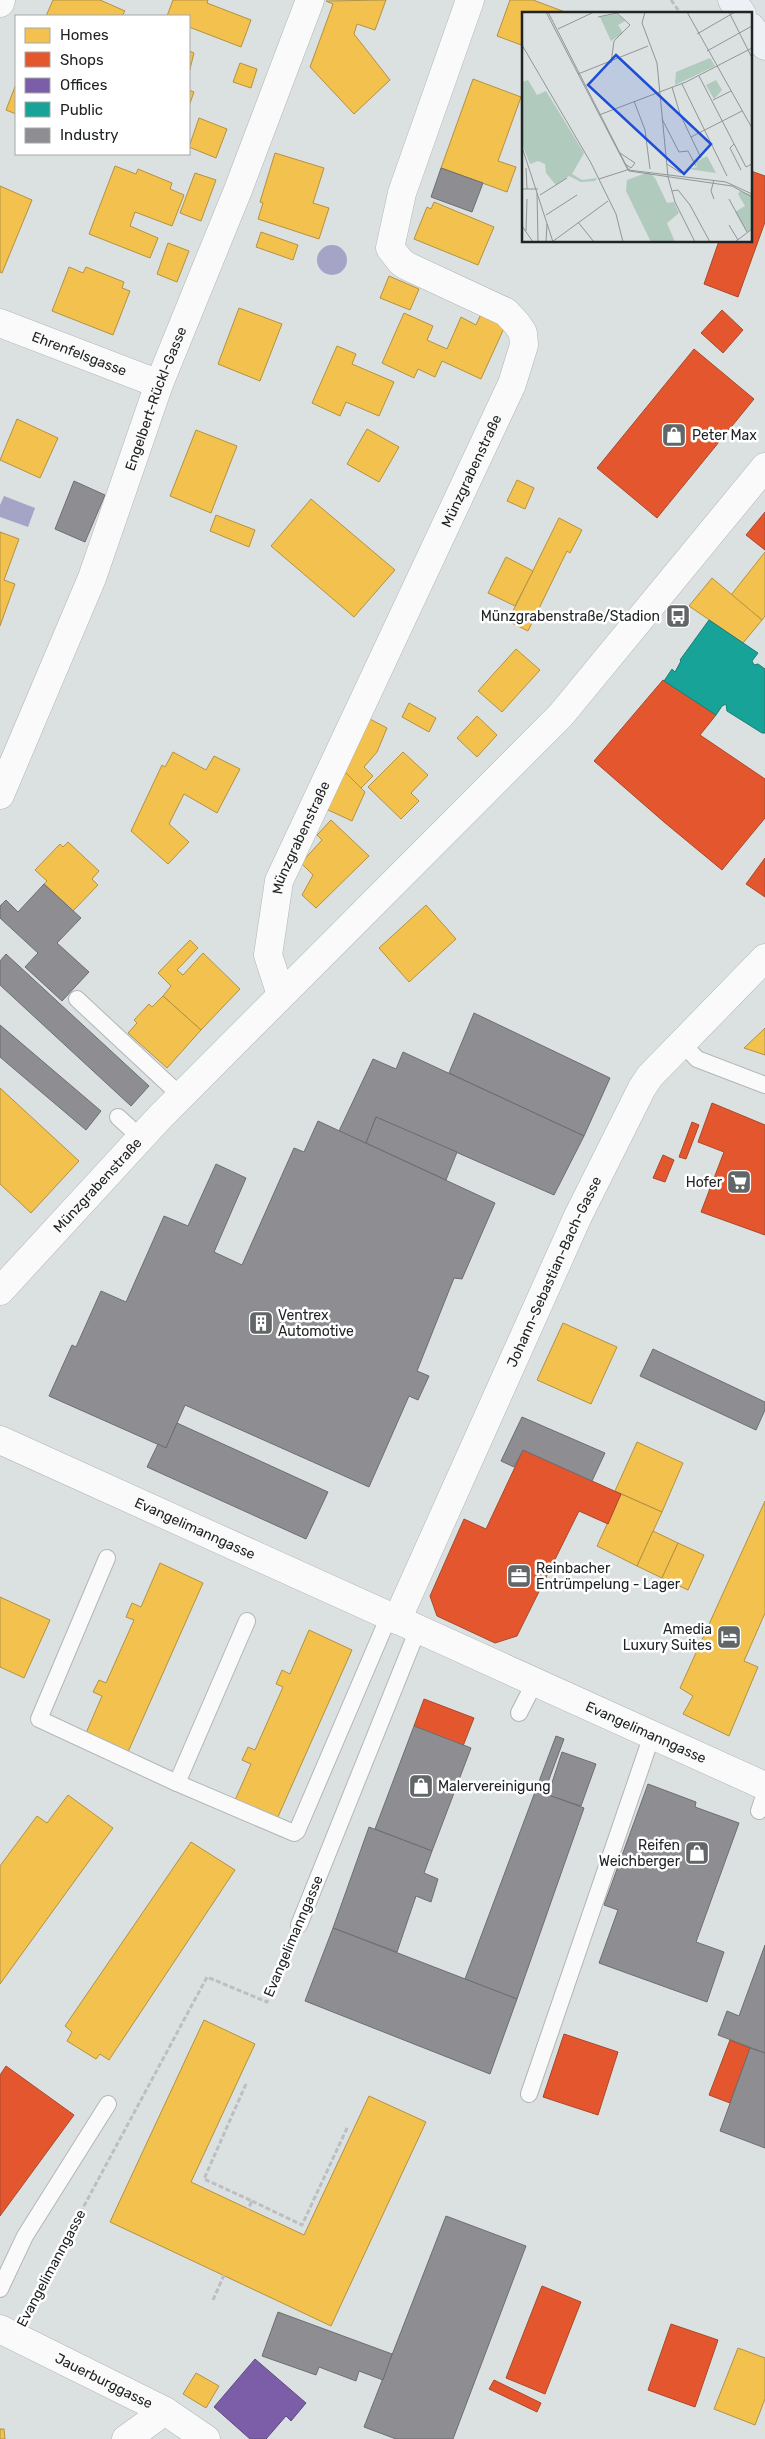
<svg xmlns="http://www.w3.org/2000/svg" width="765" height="2439" font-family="Rubik,sans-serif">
<rect width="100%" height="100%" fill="#dbe0e1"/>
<g fill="#a6a4c6">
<circle cx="332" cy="260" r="15"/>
<polygon points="4,496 35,508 28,527 0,517 0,505"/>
</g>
<g fill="#f2c14e" stroke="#b39242">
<polygon points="53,0 100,0 125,11 122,16 46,16"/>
<polygon points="173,0 208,0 207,3 251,20 241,47 189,27 189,16 167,16"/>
<polygon points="386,0 375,30 357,24 354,34 390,80 354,114 310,67 333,4 326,1"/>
<polygon points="510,0 533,0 565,12 565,14 524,14 524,46 497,36"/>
<polygon points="189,51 194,53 189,73"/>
<polygon points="240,63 257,69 251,88 233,82"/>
<polygon points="473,79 521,97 498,161 516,167 507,192 441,168"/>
<polygon points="16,84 16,114 6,110"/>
<polygon points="189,90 194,92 189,106"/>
<polygon points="199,118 227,129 216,158 189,147"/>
<polygon points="275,153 324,168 313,203 329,208 319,239 258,219 263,203 260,202"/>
<polygon points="115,166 136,174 138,169 172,183 170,189 184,195 172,226 135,212 130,226 158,238 150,258 89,234"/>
<polygon points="195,173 216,180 201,221 180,213"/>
<polygon points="0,186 32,200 2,273 0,272"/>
<polygon points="434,202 494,227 478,265 414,239 427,207 431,209"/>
<polygon points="261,232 298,245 293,260 256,247"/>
<polygon points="168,243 189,251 177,282 157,274"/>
<polygon points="69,267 83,273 86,267 124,282 122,288 130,291 113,335 52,311"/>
<polygon points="389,276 419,289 410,310 380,298"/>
<polygon points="239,308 282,324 260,381 218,364"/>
<polygon points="404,313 433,326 427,340 447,349 461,317 476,325 481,314 505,326 481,379 442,361 435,377 418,369 414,378 382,363"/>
<polygon points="337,346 356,354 352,364 394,382 379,416 346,402 340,416 312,403"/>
<polygon points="17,419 58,438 40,478 0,460"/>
<polygon points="367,429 399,447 379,482 347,464"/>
<polygon points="196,430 237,446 211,513 170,496"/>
<polygon points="517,480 534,488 525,509 507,501"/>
<polygon points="311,499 395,570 354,617 271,546"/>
<polygon points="216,515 255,530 249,547 210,531"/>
<polygon points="559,518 582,530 570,553 567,551 528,631 508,621"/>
<polygon points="0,532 19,539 4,580 15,584 0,626"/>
<polygon points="765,552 765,616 762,620 731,595"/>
<polygon points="506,557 533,571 515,606 488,593"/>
<polygon points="712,578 762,620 743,643 689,606"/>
<polygon points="516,649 540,670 502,712 478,691"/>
<polygon points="409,703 436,718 429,732 402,717"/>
<polygon points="477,716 497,735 477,757 457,738"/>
<polygon points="368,718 387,728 377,752 364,767 373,776 361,788 342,769"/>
<polygon points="173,752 206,770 214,756 240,769 217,813 184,794 169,824 189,842 168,864 131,831 162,765 165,767"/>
<polygon points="403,752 428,775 411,793 419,801 401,819 368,787"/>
<polygon points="342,769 365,792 352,821 326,809"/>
<polygon points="331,820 369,856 316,908 302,895 313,875 301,863 322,840 317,835"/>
<polygon points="68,842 99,871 92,879 98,885 73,911 44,884 47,881 35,870 60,844 63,847"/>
<polygon points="426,905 456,939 409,982 379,948"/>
<polygon points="190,940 198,948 177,970 183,975 203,953 240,989 201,1030 163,996 171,986 158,973"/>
<polygon points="163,996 201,1030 167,1068 128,1033 137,1023 134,1020 149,1004 152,1007"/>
<polygon points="765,1028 765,1055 744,1048 762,1031"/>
<polygon points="0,1088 79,1161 31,1213 0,1184"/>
<polygon points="563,1323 617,1347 591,1404 537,1380"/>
<polygon points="637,1442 683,1463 662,1512 615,1491"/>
<polygon points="621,1494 662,1512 637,1566 597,1546"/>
<polygon points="765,1501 765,1613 744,1661 758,1667 729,1736 683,1714 693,1696 680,1688"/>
<polygon points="653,1531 678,1543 662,1578 637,1566"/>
<polygon points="678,1543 704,1555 688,1590 662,1578"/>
<polygon points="160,1563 203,1583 128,1752 86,1733 102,1696 93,1692 99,1680 106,1683 134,1620 126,1617 132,1603 141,1607"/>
<polygon points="0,1597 50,1620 24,1678 0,1667"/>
<polygon points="309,1630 352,1650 277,1819 235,1800 251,1764 242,1760 248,1747 255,1750 283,1687 276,1684 282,1670 290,1674"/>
<polygon points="68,1795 113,1828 0,1984 0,1866 37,1816 47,1823"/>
<polygon points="191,1842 235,1870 109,2060 100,2054 96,2059 67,2041 72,2032 65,2026"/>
<polygon points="204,2020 255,2044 191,2182 304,2235 369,2096 426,2122 331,2326 110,2222"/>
<polygon points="738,2348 765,2358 765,2399 755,2425 714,2409"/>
<polygon points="196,2373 219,2386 206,2408 183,2394"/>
<polygon points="0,2429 4,2429 5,2439 0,2439"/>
</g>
<g fill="#e4572e" stroke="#aa482b">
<polygon points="751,171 765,176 765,222 738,297 704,284 719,241 751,241"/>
<polygon points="722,310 743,330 723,353 701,333"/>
<polygon points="694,349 754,399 657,518 597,468"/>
<polygon points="765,512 765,550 746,535"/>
<polygon points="663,680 716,715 700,735 765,779 765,818 722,870 664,822 594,761"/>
<polygon points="765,858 765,897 746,884"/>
<polygon points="712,1103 765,1125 765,1235 701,1212 724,1152 698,1142"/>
<polygon points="692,1122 699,1125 686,1159 679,1157"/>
<polygon points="663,1155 674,1160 665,1182 653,1178"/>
<polygon points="523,1450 621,1494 608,1524 579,1511 517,1636 495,1643 437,1616 430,1596 464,1519 486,1529"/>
<polygon points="424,1699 474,1718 463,1746 414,1726"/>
<polygon points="564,2034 618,2052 598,2115 543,2097"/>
<polygon points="730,2040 750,2048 730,2103 709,2095"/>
<polygon points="6,2066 74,2115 0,2216 0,2075"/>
<polygon points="542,2286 581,2302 545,2394 506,2378"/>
<polygon points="671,2324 718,2340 695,2407 648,2390"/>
<polygon points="494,2380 541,2403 537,2412 489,2389"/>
</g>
<polygon fill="#7b5ea7" stroke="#604d80" points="255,2359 306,2403 291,2421 286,2416 266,2439 250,2439 214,2407"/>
<polygon fill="#17a398" stroke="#1a7d76" points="709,620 758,653 752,661 754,665 758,664 765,669 765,733 762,733 727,711 726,704 722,706 716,715 664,681 672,669 675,672 681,661 680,660"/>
<g fill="#8d8d92" stroke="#6d6e71">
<polygon points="441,168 483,183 472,212 431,197"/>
<polygon points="74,481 105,495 85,542 55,529"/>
<polygon points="44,884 81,918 57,943 89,972 62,1001 25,967 38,953 0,918 0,906 6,900 18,912"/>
<polygon points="6,954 149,1086 131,1106 0,985 0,961"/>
<polygon points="474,1013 610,1078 584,1136 449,1073"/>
<polygon points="0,1025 101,1111 86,1130 0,1057"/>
<polygon points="403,1052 584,1136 554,1195 376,1117 366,1143 339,1131 373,1059 396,1069"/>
<polygon points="376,1117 457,1152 446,1180 366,1143"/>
<polygon points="318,1121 495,1203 462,1279 454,1278 417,1371 429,1376 418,1400 409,1396 369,1487 185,1405 166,1448 49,1396 72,1345 76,1347 101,1291 126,1302 164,1216 188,1226 216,1164 246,1178 214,1252 242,1265 294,1148 304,1152"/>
<polygon points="653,1349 765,1402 765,1410 756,1430 640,1376"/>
<polygon points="522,1417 605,1453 592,1481 523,1450 514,1467 501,1461"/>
<polygon points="177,1423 328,1492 306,1539 147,1467 158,1444 166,1448"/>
<polygon points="414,1726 471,1748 432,1851 375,1829"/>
<polygon points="556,1736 564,1739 544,1793 584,1808 517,1999 465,1979"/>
<polygon points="562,1752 596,1764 581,1806 548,1795"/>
<polygon points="648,1784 696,1802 695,1807 739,1823 696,1942 724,1952 707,2002 599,1963 618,1910 604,1905"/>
<polygon points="369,1827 432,1851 424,1873 438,1879 431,1902 416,1896 397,1952 333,1928"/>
<polygon points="333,1928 517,1999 490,2074 305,2001"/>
<polygon points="765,1945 765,2053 718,2035 727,2011 739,2016"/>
<polygon points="750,2048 765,2053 765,2148 720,2131"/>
<polygon points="446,2216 526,2246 453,2439 396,2439 364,2427"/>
<polygon points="278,2312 392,2354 383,2380 359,2371 356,2381 319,2367 316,2375 262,2356"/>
</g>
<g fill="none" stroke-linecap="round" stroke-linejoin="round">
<defs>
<g id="service">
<polyline points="77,999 181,1096"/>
<polyline points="682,1043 697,1059 765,1085"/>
<polyline points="118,1117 141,1138"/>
<polyline points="107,1558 39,1719 177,1783"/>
<polyline points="247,1621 177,1783 294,1833 297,1831 389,1616"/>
<polyline points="519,1713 535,1682"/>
<polyline points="759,1811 765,1793"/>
<polyline points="299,1925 418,1629"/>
<polyline points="529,2094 652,1735"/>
<polyline points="0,2289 25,2236 108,2104"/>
</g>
<g id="minor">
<polyline points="0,3 1,0"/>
<path id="s1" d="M0,323L159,384"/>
<path id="s2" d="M0,795L92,578L159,384L238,190L310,0"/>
<path id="s3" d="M281,995L268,955L279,881L512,384L524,345L523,333L517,324L506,312L407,266L401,262L390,248L402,193L470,0"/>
<path id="s4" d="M0,1440L765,1786"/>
<path id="s5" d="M397,1620L578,1216L642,1088L650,1076L765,958"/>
<path id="s6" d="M0,2329L165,2411L206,2439"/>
<polyline points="126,2439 165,2411"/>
</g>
<g id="secondary">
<path id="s7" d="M0,1291L160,1117L561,715L765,467"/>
</g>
<g id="primary">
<polyline points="732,0 742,14"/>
<polyline points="751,27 765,46"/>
</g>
</defs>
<use href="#service" stroke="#b2b6b7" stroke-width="18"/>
<use href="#minor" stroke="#b2b6b7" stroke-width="29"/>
<use href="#secondary" stroke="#b2b6b7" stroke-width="29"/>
<use href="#primary" stroke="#aeb5bc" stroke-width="29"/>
<g stroke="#bdbec0" stroke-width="3" stroke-dasharray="5 2.5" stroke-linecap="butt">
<polyline points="671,0 681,14"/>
<polyline points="246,2084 204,2179 252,2201 248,2209"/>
<polyline points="252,2201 302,2225 348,2126"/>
<polyline points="213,2300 224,2275"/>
<polyline points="27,2312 207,1977 267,2002 291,1945"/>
</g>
<use href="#service" stroke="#fafafa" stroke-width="16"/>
<use href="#minor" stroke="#fafafa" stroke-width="28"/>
<use href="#secondary" stroke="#fafafa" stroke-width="28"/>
<use href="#primary" stroke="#edf0f4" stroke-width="28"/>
</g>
<defs>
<symbol id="shop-square" viewBox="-11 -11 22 22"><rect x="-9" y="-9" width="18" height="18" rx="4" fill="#626667" stroke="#fff"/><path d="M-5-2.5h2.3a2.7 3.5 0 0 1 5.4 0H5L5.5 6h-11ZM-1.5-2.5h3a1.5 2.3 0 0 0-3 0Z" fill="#fff"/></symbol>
<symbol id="bus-square" viewBox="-11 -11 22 22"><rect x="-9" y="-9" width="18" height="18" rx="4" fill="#626667" stroke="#fff"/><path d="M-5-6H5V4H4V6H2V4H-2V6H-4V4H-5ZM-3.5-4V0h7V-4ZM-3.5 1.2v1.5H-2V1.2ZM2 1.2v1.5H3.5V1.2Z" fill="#fff"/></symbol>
<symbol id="supermarket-square" viewBox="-11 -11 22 22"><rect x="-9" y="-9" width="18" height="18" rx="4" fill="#626667" stroke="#fff"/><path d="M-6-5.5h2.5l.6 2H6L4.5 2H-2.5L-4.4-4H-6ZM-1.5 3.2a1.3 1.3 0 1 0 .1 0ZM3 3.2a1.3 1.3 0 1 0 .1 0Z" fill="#fff"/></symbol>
<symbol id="building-square" viewBox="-11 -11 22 22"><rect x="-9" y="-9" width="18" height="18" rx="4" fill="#626667" stroke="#fff"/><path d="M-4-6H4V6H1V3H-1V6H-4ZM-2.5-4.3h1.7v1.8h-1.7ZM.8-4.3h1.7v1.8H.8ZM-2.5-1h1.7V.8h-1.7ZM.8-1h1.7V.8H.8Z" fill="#fff"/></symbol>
<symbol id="office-square" viewBox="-11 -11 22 22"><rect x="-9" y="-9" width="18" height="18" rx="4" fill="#626667" stroke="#fff"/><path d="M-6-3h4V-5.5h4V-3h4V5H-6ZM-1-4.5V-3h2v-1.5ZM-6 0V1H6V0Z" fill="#fff"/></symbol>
<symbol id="hotel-square" viewBox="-11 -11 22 22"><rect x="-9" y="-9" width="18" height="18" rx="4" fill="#626667" stroke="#fff"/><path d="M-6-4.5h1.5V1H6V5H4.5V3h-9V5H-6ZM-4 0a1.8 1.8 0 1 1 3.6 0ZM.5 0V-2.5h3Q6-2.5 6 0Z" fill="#fff"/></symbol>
</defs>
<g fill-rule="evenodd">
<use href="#shop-square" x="660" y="421" width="28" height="28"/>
<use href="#bus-square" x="664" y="602" width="28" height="28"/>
<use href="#supermarket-square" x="725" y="1168" width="28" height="28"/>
<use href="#building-square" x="247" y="1309" width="28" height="28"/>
<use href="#office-square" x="505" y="1562" width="28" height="28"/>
<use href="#hotel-square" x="715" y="1623" width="28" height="28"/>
<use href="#shop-square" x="407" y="1772" width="28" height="28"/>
<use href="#shop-square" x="683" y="1839" width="28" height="28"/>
</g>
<g text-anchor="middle" stroke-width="5" stroke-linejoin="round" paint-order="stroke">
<g font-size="14" fill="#212425" stroke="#fff">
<text dy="5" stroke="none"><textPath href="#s1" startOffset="85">Ehrenfelsgasse</textPath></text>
<text dy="5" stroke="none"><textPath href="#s2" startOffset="426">Engelbert-Rückl-Gasse</textPath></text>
<text dy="5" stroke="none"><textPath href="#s3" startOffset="570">Münzgrabenstraße</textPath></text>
<text dy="5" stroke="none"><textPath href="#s3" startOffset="165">Münzgrabenstraße</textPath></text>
<text dy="5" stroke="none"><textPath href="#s7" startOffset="144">Münzgrabenstraße</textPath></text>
<text dy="5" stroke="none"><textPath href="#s5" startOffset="382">Johann-Sebastian-Bach-Gasse</textPath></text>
<text dy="5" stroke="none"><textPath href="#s4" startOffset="214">Evangelimanngasse</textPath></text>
<text dy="5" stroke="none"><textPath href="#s4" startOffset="709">Evangelimanngasse</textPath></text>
<text transform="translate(293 1936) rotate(-67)" y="5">Evangelimanngasse</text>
<text transform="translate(51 2268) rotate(-62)" y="5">Evangelimanngasse</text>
<text dy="5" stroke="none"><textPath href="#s6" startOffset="116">Jauerburggasse</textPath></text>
</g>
<g font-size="14" fill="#212425" stroke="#fff" text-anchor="start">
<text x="692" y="440">Peter Max</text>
<text x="660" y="621" text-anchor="end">Münzgrabenstraße/Stadion</text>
<text x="722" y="1187" text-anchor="end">Hofer</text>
<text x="278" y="1320">Ventrex<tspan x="278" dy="16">Automotive</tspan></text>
<text x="536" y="1573">Reinbacher<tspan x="536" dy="16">Entrümpelung - Lager</tspan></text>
<text x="712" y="1634" text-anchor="end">Amedia<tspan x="712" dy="16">Luxury Suites</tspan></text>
<text x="438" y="1791">Malervereinigung</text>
<text x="680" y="1850" text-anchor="end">Reifen<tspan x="680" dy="16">Weichberger</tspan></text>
</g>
</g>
<g transform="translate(522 12)">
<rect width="230" height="230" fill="#dbe0e1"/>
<path d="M95,2L103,9L96,13L101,21L89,29L78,5ZM188,46L193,54L153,73L154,60ZM6,68L15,83L24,79L62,141L50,162L60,168L75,166L73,169L59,170L47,164L34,173L24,161L23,152L16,149L8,152L0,132V70ZM194,68L200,78L192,87L184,73ZM185,144L194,161L166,157L175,155L174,150ZM127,160L133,166L145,191L152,190L157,201L145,211L153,230H129L104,179L105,168ZM218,179L230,183V217L225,220L213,200L223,194L216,182Z" fill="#b0cabd"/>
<path d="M176,52H180L173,56V60L192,54L154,72L153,69L166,65L167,56Z" fill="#aecdbe"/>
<path fill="none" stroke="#919596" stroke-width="1" d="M24,0L106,158L204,170L230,182M26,0L107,159L210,174L230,185M123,0L120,11L135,51L146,165L153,190L173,230M165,0L230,116M207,0L230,46M76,5L95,1L108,13M36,17L72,0M175,22L213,0M0,33L69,151L94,202L101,230M185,39L230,14M89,51L92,29L108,13M56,62L126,34M177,64L224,155L230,152M160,72L205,164M150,75L158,102L179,146M191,88L209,79M112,89L123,118L128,157M77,103L164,70L230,36M140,107L157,140L166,139L174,154M169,125L220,99M212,132L208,136L219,158M0,135L31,230M98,141L113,151L109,156L103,152M145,152L159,161M4,156L5,177M77,167L108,157M192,168L189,179L192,187M0,177H16M150,179L156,178L168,193L188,230M15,181L16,230M18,183L45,166M207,187L225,220M24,203L55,183M56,210L72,230M207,213L216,228M0,214L11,230M4,219L5,187M24,230L25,212M30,230L86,189M213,230L230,217"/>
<path fill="#1d4ed8" fill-opacity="0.15" stroke="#1d4ed8" stroke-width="2.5" d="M94,43L189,132L162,162L66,73Z"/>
<rect width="230" height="230" fill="none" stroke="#212425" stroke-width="2.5"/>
</g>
<rect x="15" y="15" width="175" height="140" fill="#ffffff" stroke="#a6a7a8"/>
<rect x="25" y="28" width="25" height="15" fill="#f2c14e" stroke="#a6a7a8"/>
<text x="60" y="40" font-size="15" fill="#212425">Homes</text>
<rect x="25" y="52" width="25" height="15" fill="#e4572e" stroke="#a6a7a8"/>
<text x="60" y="65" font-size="15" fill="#212425">Shops</text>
<rect x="25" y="78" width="25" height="15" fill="#7b5ea7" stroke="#a6a7a8"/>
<text x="60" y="90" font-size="15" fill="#212425">Offices</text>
<rect x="25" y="102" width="25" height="15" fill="#17a398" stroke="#a6a7a8"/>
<text x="60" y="115" font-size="15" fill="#212425">Public</text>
<rect x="25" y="128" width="25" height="15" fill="#8d8d92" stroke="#a6a7a8"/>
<text x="60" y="140" font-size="15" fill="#212425">Industry</text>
</svg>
